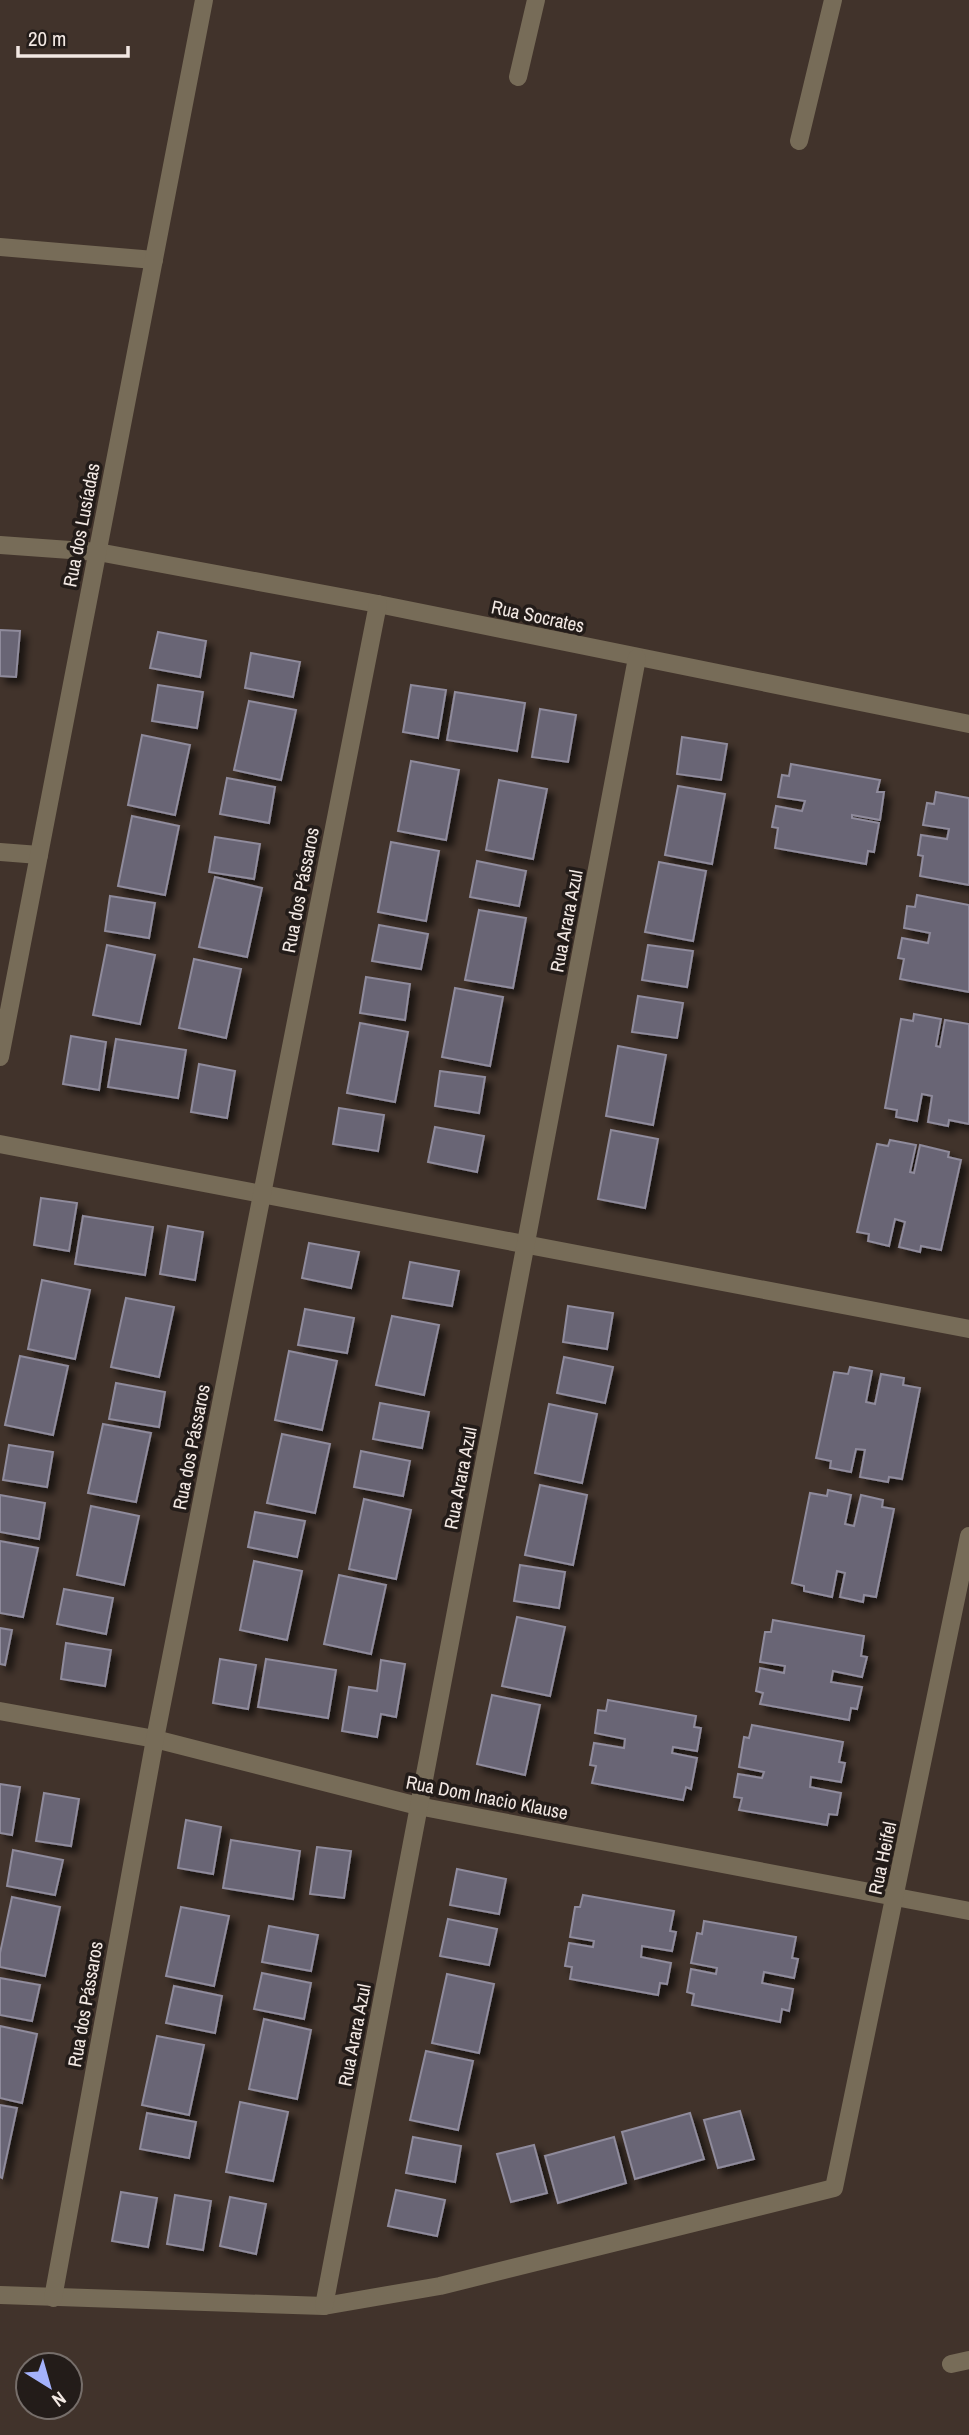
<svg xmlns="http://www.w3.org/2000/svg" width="969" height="2435" font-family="'Archivo Narrow',sans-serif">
<defs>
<filter id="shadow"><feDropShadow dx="6" dy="6" stdDeviation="3.5" flood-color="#0009"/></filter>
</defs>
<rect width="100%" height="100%" fill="#41332b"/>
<g fill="#696575" stroke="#8f8b9c" stroke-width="2" filter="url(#shadow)">
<polygon points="0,630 20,631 16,677 0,676"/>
<polygon points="158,632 206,641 200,677 150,668"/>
<polygon points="251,653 300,662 293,697 245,688"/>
<polygon points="158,685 203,692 197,728 152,721"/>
<polygon points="411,685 446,690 438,738 403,732"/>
<polygon points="455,692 525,703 517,751 447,740"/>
<polygon points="249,701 296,710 281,780 234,770"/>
<polygon points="540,709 576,715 568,762 532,757"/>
<polygon points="142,735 190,745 175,815 128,805"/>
<polygon points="682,737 727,744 721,780 677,774"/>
<polygon points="411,761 459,770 446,840 398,831"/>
<polygon points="791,764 880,780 877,792 884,792 880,820 852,815 852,818 879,823 874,852 868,851 866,864 775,848 778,828 772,827 776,806 802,811 805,801 778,797 782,775 789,776"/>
<polygon points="227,778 275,787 269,823 220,814"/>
<polygon points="499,780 547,789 533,859 486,850"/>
<polygon points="678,786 725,794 712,864 665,855"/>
<polygon points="936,792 969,798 969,885 920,876 923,856 918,855 921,835 947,839 949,829 923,825 927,803 934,804"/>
<polygon points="132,816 179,826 165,895 118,886"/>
<polygon points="215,837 260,844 254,879 209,872"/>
<polygon points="391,842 439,851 426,921 378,912"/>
<polygon points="477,861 526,871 519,906 470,897"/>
<polygon points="659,862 706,871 693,941 645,932"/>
<polygon points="215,877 262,888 247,957 199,947"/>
<polygon points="917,895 969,905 969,992 900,979 904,959 898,958 902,938 928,943 930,933 904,928 907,906 915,907"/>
<polygon points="110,896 155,903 149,938 105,931"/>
<polygon points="479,910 526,918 513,988 465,980"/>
<polygon points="379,925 428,934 421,969 372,961"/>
<polygon points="107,945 155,955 140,1024 93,1015"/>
<polygon points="648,945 693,951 687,987 642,980"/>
<polygon points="194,959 241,969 226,1038 179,1028"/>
<polygon points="366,977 410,984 405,1020 360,1013"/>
<polygon points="455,988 503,997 490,1066 442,1057"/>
<polygon points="638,996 683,1003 677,1038 632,1032"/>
<polygon points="914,1014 941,1019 936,1046 940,1047 945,1020 969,1024 969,1124 949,1120 948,1126 928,1122 932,1096 922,1094 917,1121 896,1117 897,1110 885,1108 901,1019 913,1021"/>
<polygon points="360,1023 408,1032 395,1102 347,1093"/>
<polygon points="71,1036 106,1042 99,1090 63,1084"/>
<polygon points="116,1039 186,1050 178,1098 108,1087"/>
<polygon points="618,1046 666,1055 653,1125 606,1116"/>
<polygon points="199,1064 235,1071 227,1118 191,1112"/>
<polygon points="440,1071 485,1077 479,1113 435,1106"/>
<polygon points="339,1108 384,1115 378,1151 333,1144"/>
<polygon points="435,1127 484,1136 477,1172 428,1162"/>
<polygon points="611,1130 658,1139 645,1208 598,1199"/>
<polygon points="890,1140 916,1145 910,1172 914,1173 920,1145 949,1152 948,1157 961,1160 941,1250 921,1246 920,1252 899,1247 905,1222 895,1219 889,1246 868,1241 869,1234 857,1232 877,1144 888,1146"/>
<polygon points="41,1198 77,1203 69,1251 34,1245"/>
<polygon points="83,1216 153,1227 145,1275 75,1264"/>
<polygon points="168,1226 203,1232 195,1280 160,1274"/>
<polygon points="309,1243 359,1252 351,1288 302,1278"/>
<polygon points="410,1262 459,1271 452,1306 403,1298"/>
<polygon points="42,1280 90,1290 75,1359 28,1349"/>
<polygon points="126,1298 174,1307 159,1377 111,1367"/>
<polygon points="568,1306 613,1313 607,1349 563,1342"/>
<polygon points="305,1309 354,1318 347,1353 298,1345"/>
<polygon points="392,1316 439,1325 424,1395 376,1385"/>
<polygon points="289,1351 337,1361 322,1430 275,1420"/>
<polygon points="20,1356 68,1366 53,1435 5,1425"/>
<polygon points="564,1357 613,1367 605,1403 557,1393"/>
<polygon points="850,1367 872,1371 866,1402 875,1404 881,1374 904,1378 903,1385 920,1388 902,1479 889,1477 888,1482 860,1477 865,1450 856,1449 851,1472 830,1468 831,1461 816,1458 834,1372 848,1374"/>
<polygon points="116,1383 165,1392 159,1427 109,1419"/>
<polygon points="380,1403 429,1412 422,1448 373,1439"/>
<polygon points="549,1404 597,1414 582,1483 535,1473"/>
<polygon points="103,1424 151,1433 136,1502 88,1493"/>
<polygon points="282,1434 330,1444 315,1513 267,1503"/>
<polygon points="9,1445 53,1452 47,1487 3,1480"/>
<polygon points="361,1451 410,1461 403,1496 354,1487"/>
<polygon points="540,1485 587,1495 573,1565 525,1555"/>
<polygon points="828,1490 851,1495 845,1524 854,1526 861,1495 883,1500 882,1507 894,1509 876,1597 864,1595 863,1602 840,1597 845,1573 837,1571 832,1597 804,1591 804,1586 792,1583 810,1493 827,1496"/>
<polygon points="0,1495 45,1503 39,1539 0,1532"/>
<polygon points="364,1499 411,1510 396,1579 349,1569"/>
<polygon points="91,1506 139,1516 124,1585 77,1575"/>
<polygon points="255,1512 305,1521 297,1557 248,1547"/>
<polygon points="0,1541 38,1548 23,1617 0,1613"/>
<polygon points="254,1561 302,1571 287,1640 240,1630"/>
<polygon points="520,1565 565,1572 559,1608 514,1601"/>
<polygon points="339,1575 386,1585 371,1654 324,1644"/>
<polygon points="64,1589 113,1598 106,1634 57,1624"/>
<polygon points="517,1617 565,1627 550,1696 502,1686"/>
<polygon points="773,1620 864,1636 861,1656 867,1657 862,1677 833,1671 831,1682 862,1687 857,1709 851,1708 849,1720 760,1704 763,1693 756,1691 760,1668 784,1673 785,1666 760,1662 765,1632 771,1632"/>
<polygon points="0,1628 12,1630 5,1665 0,1664"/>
<polygon points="66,1643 111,1650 105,1686 61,1679"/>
<polygon points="220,1659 256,1665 248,1709 213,1703"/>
<polygon points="266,1659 336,1670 328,1718 258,1707"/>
<polygon points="381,1660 405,1664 396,1717 381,1714 377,1737 342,1731 349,1687 377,1691"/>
<polygon points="492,1695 540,1705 525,1775 477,1764"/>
<polygon points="608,1700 696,1716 694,1727 701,1728 697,1751 673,1747 672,1753 697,1758 691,1789 686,1787 683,1800 592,1783 596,1766 590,1765 594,1743 624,1748 625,1739 595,1733 598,1710 606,1711"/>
<polygon points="752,1725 843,1742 839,1762 845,1763 841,1782 811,1777 810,1787 841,1793 837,1815 829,1814 827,1825 739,1810 742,1798 734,1797 738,1774 762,1778 764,1772 739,1767 744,1737 749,1738"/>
<polygon points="0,1784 20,1787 12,1835 0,1833"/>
<polygon points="44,1793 79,1799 71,1846 36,1841"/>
<polygon points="186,1820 221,1827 213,1874 178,1868"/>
<polygon points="231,1840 300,1851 293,1899 223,1888"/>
<polygon points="317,1847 351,1851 344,1898 310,1894"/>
<polygon points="13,1850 63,1860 55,1895 7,1886"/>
<polygon points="457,1869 506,1879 499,1914 450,1905"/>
<polygon points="583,1895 674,1911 670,1931 676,1932 672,1951 642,1946 641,1957 671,1963 667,1984 660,1983 658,1995 570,1979 572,1967 565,1966 569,1943 593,1947 594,1941 570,1937 575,1907 580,1907"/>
<polygon points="12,1897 60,1907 45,1976 0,1967 0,1953"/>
<polygon points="181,1907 229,1916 214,1986 166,1976"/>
<polygon points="448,1919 497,1929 489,1965 440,1956"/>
<polygon points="704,1921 796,1937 792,1958 798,1959 794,1978 764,1972 762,1983 793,1989 789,2011 782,2009 780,2022 692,2005 694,1994 687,1992 691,1969 716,1974 717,1968 691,1963 697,1933 702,1934"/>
<polygon points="269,1926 318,1935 311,1971 262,1962"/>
<polygon points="262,1973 311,1983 304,2019 254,2009"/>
<polygon points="447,1974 494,1984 479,2053 432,2043"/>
<polygon points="0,1978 40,1985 32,2021 0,2015"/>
<polygon points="174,1986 222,1996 215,2033 166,2023"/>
<polygon points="264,2019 311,2030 297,2099 249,2089"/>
<polygon points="0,2026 37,2034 22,2103 0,2098"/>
<polygon points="157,2036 204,2045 189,2115 142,2105"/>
<polygon points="426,2051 473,2061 458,2130 410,2120"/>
<polygon points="240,2102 288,2112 273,2181 226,2172"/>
<polygon points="0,2105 17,2108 2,2178 0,2177"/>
<polygon points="740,2111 754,2159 718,2168 704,2120"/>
<polygon points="147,2113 196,2122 189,2158 140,2149"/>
<polygon points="690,2113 704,2159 635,2179 622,2132"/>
<polygon points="413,2137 461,2146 455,2182 406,2173"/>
<polygon points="614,2137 626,2183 558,2203 545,2156"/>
<polygon points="534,2145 547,2193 511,2202 497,2154"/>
<polygon points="396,2190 445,2200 437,2236 388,2226"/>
<polygon points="121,2192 157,2198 148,2247 112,2241"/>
<polygon points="175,2195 211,2201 203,2250 167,2244"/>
<polygon points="230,2197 266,2204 256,2254 220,2246"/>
</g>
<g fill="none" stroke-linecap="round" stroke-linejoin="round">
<g stroke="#776c58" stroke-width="18">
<polyline points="518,77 536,0"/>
<polyline points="799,141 833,0"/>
<polyline points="0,247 154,260"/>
<polyline points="0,545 98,552 378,604 969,724"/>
<polyline points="0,852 39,855"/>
<polyline points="0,1057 204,0"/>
<polyline points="0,1144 969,1329"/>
<polyline points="0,1711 155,1739 418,1806 969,1911"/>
<polyline points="0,2295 324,2306 440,2286 834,2188 969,1536"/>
<polyline points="53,2298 155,1739 378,604"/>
<polyline points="324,2306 637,658"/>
<polyline points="951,2364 969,2360"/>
</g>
</g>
<g text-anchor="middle" stroke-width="7" stroke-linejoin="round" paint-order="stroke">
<g font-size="19" fill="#f2e8e3" stroke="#231c19">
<text transform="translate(81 525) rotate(-79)" y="7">Rua dos Lusíadas</text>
<text transform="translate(538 616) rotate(12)" y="7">Rua Socrates</text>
<text transform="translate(300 890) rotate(-79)" y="7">Rua dos Pássaros</text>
<text transform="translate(566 921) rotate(-79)" y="7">Rua Arara Azul</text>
<text transform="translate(191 1447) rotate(-79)" y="7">Rua dos Pássaros</text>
<text transform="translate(460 1478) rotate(-79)" y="7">Rua Arara Azul</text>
<text transform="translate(487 1797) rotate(11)" y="7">Rua Dom Inacio Klause</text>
<text transform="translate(882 1858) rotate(-78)" y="7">Rua Heifel</text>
<text transform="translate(85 2004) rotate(-80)" y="7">Rua dos Pássaros</text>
<text transform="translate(354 2035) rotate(-79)" y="7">Rua Arara Azul</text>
</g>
</g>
<g transform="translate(49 2386) rotate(143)"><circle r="33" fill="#231c19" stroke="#766e6a" stroke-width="2"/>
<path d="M0-5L12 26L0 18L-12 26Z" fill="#a4b2fc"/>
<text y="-10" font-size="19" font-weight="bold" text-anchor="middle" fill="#f2e8e3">N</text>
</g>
<path d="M18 46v10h110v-10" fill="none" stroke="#f2e8e3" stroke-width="3.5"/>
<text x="28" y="46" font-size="21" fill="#f2e8e3" stroke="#231c19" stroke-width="5" paint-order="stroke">20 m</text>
</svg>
